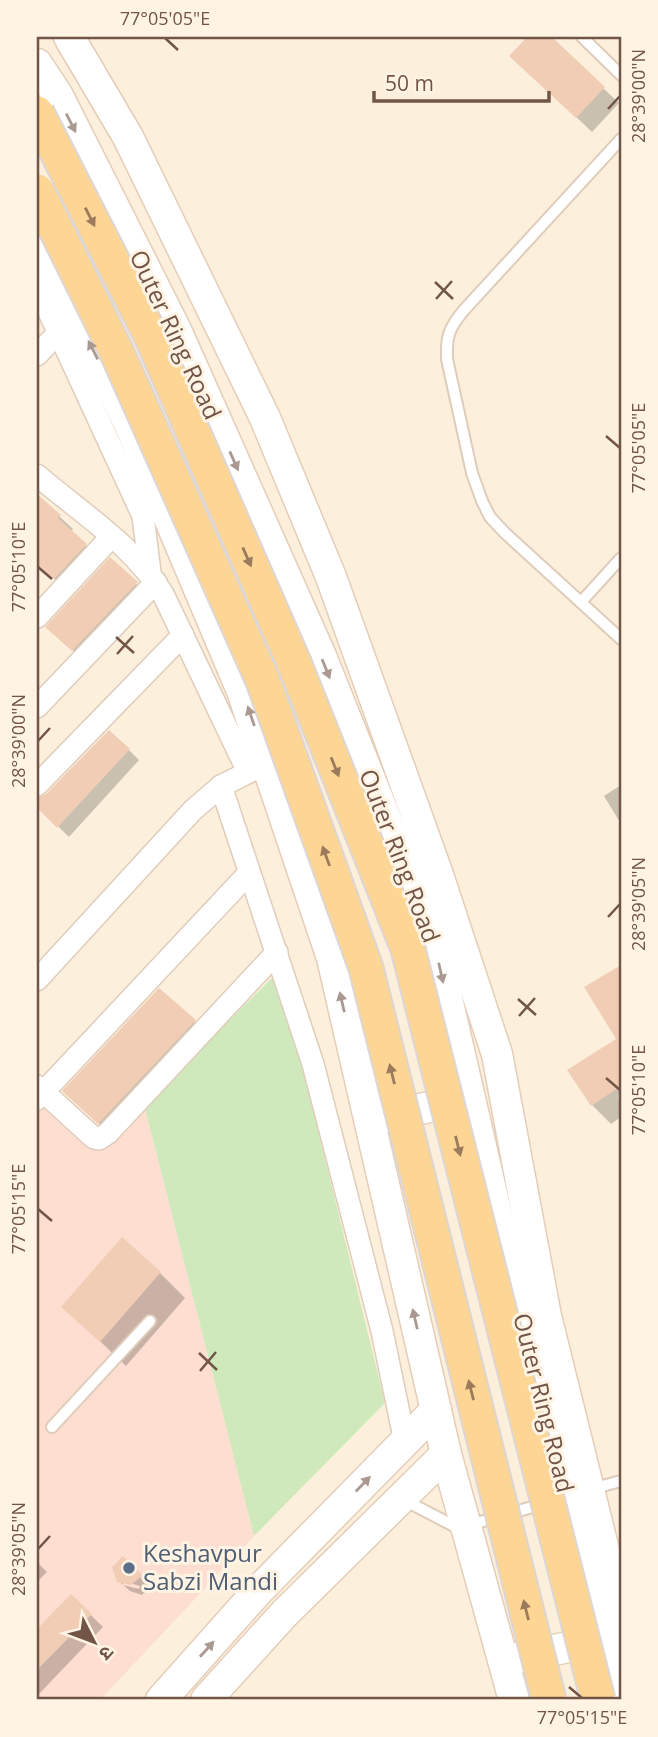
<svg xmlns="http://www.w3.org/2000/svg" width="658" height="1737" font-family="'Open Sans','Noto Sans Devanagari',sans-serif">
<rect width="100%" height="100%" fill="#fcf0dd"/>
<polygon fill="#fdded0" points="44,1096 102,1149 144,1105 254,1536 100,1700 37,1700 37,1104"/>
<polygon fill="#cfe9bd" points="279,971 385,1403 254,1536 144,1105"/>
<g fill="#0003" fill-rule="evenodd">
<polygon points="529,37 549,37 619,103 592,132 511,55"/>
<polygon points="37,496 73,529 71,532 99,559 68,591 41,567 37,571"/>
<polygon points="136,584 150,597 87,663 61,640"/>
<polygon points="129,750 139,760 69,837 37,806 37,799 40,800"/>
<polygon points="621,785 621,824 604,796"/>
<polygon points="621,967 621,1094 618,1096 621,1101 621,1117 611,1124 592,1105 618,1040 587,988"/>
<polygon points="194,1021 209,1036 114,1138 80,1106"/>
<polygon points="160,1273 185,1298 126,1366 64,1307"/>
<path d="M123,1559L151,1586L142,1595L130,1591L119,1581ZM123,1581L140,1586L139,1589L123,1585Z"/>
<polygon points="37,1562 47,1572 37,1582"/>
<polygon points="71,1596 103,1627 37,1696 37,1632"/>
</g>
<g fill="#f2cdb5">
<polygon points="527,37 552,37 605,87 576,118 509,56"/>
<polygon points="37,494 61,515 58,518 87,544 54,579 37,564"/>
<polygon points="110,557 138,582 72,651 45,627"/>
<polygon points="109,730 130,749 57,828 37,808 37,798 46,794"/>
<polygon points="621,965 621,1086 591,1106 567,1070 616,1039 584,987"/>
<polygon points="159,988 196,1020 98,1124 62,1091"/>
<polygon points="122,1237 161,1272 100,1342 61,1307"/>
<polygon points="123,1556 143,1575 131,1585 117,1582 112,1567"/>
<polygon points="71,1594 92,1614 37,1670 37,1629"/>
</g>
<g fill="none" stroke-linecap="round" stroke-linejoin="round">
<defs>
<g id="lane">
<polyline points="582,37 621,75"/>
<path d="M621,139L464,310C449,328 446,336 447,359L472,473L482,501L490,517L505,533L621,639"/>
<polyline points="581,602 621,558"/>
<polyline points="52,1427 150,1321"/>
<polyline points="591,1489 621,1481"/>
<polyline points="404,1500 454,1526 466,1526 546,1503"/>
</g>
<g id="street">
<polyline points="37,286 143,516 150,572"/>
<polyline points="37,355 58,333"/>
<path d="M37,475C81,513 132,544 163,594L248,772"/>
<polyline points="37,617 111,537"/>
<polyline points="37,707 156,582"/>
<polyline points="37,785 183,635"/>
<polyline points="221,786 313,1064 382,1331 405,1442"/>
<polyline points="37,980 193,810 221,786 261,766"/>
<polyline points="37,1086 94,1138 99,1139 108,1133 277,952"/>
<polyline points="37,1099 249,873"/>
</g>
<g id="secondary">
<polyline points="69,37 128,137 265,418 331,577 437,872 497,1054 546,1316 621,1619"/>
<polyline points="37,64 58,96 176,330 321,656 433,937 528,1351 621,1697"/>
<polyline points="37,237 128,421 242,691 332,958 446,1454 514,1700"/>
<polyline points="381,1118 469,1098"/>
<polyline points="513,1659 605,1639"/>
<polyline points="161,1700 258,1591 436,1410"/>
<polyline points="206,1700 284,1614 446,1454"/>
</g>
</defs>
<use href="#lane" stroke="#e0ccba" stroke-width="14"/>
<use href="#street" stroke="#e0ccba" stroke-width="24"/>
<use href="#secondary" stroke="#e5cdb8" stroke-width="33"/>
<use href="#lane" stroke="#fff" stroke-width="10"/>
<use href="#street" stroke="#fff" stroke-width="21"/>
<use href="#secondary" stroke="#fff" stroke-width="30"/>
<defs>
<g id="primary-bridge">
<polyline points="37,113 152,338 295,665 408,949 598,1700"/>
<polyline points="37,191 118,355 263,681 366,968 549,1700"/>
</g>
</defs>
<use href="#primary-bridge" stroke="#ddd6d3" stroke-width="37" stroke-linecap="butt"/>
<use href="#primary-bridge" stroke="#fdd594" stroke-width="33"/>
</g>
<defs><path id="oneway-solid" d="M-6-.8H1V-3.2L6.5 0L1 3.2V.8H-6Z" transform="scale(1.75)"/></defs>
<g fill="#aa9990">
<use href="#oneway-solid" transform="translate(71 123) rotate(63)"/>
<use href="#oneway-solid" transform="translate(93 350) rotate(-117)"/>
<use href="#oneway-solid" transform="translate(234 461) rotate(66)"/>
<use href="#oneway-solid" transform="translate(326 669) rotate(68)"/>
<use href="#oneway-solid" transform="translate(251 716) rotate(-109)"/>
<use href="#oneway-solid" transform="translate(441 973) rotate(77)"/>
<use href="#oneway-solid" transform="translate(342 1002) rotate(-103)"/>
<use href="#oneway-solid" transform="translate(415 1319) rotate(-103)"/>
<use href="#oneway-solid" transform="translate(363 1484) rotate(-46)"/>
<use href="#oneway-solid" transform="translate(207 1649) rotate(-48)"/>
</g>
<g fill="#9c7b5d">
<use href="#oneway-solid" transform="translate(90 217) rotate(63)"/>
<use href="#oneway-solid" transform="translate(247 557) rotate(66)"/>
<use href="#oneway-solid" transform="translate(335 767) rotate(68)"/>
<use href="#oneway-solid" transform="translate(326 856) rotate(-110)"/>
<use href="#oneway-solid" transform="translate(392 1074) rotate(-104)"/>
<use href="#oneway-solid" transform="translate(458 1146) rotate(76)"/>
<use href="#oneway-solid" transform="translate(471 1390) rotate(-104)"/>
<use href="#oneway-solid" transform="translate(526 1610) rotate(-104)"/>
</g>
<path fill="none" stroke="#725546" stroke-width="2.5" d="M165,38L178,50M608,109L620,96M435,282L453,299M436,299L452,281M606,436L620,448M38,567L52,579M116,637L134,653M117,654L133,636M38,741L50,728M608,917L620,904M518,999L536,1015M519,1016L535,998M606,1078L620,1090M38,1209L52,1221M199,1353L217,1370M200,1371L216,1352M38,1549L50,1536M569,1687L582,1698"/>
<circle fill="#5c6f8a" stroke="#fff4e4" stroke-width="2.5" cx="129" cy="1568" r="7"/>
<g text-anchor="middle" stroke-width="6" stroke-linejoin="round" paint-order="stroke">
<g font-size="24" fill="#725546" stroke="#fff4e4">
<text transform="translate(175 335) rotate(65)" y="8">Outer Ring Road</text>
<text transform="translate(399 856) rotate(69)" y="8">Outer Ring Road</text>
<text transform="translate(543 1403) rotate(76)" y="8">Outer Ring Road</text>
</g>
<g font-size="24" fill="#4e5e75" stroke="#fff4e4" text-anchor="start">
<text x="143" y="1562">Keshavpur<tspan x="143" dy="28">Sabzi Mandi</tspan></text>
</g>
</g>
<rect width="658" height="1737" fill="none" stroke="#fff4e4" stroke-width="77"/>
<g transform="translate(94 1642) rotate(132)" stroke="#fff4e4" stroke-width="5" paint-order="stroke">
<path d="M0-5L12 26L0 18L-12 26Z" fill="#725546"/>
<text y="-10" font-size="19" font-weight="bold" text-anchor="middle" fill="#725546">उ</text>
</g>
<path d="M374 91v10h175v-10" fill="none" stroke="#725546" stroke-width="3.5"/>
<text x="385" y="91" font-size="21" fill="#725546" stroke="#fff4e4" stroke-width="5" paint-order="stroke">50 m</text>
<rect x="38" y="38" width="582" height="1660" fill="none" stroke="#725546" stroke-width="2.5"/>
<g font-size="18" text-anchor="middle" fill="#725546">
<text x="165" y="25">77°05'05"E</text>
<text transform="translate(639 96) rotate(-90)" y="6">28°39'00"N</text>
<text transform="translate(639 448) rotate(-90)" y="6">77°05'05"E</text>
<text transform="translate(19 567) rotate(-90)" y="6">77°05'10"E</text>
<text transform="translate(19 741) rotate(-90)" y="6">28°39'00"N</text>
<text transform="translate(639 904) rotate(-90)" y="6">28°39'05"N</text>
<text transform="translate(639 1090) rotate(-90)" y="6">77°05'10"E</text>
<text transform="translate(19 1209) rotate(-90)" y="6">77°05'15"E</text>
<text transform="translate(19 1549) rotate(-90)" y="6">28°39'05"N</text>
<text x="582" y="1724">77°05'15"E</text>
</g>
</svg>
